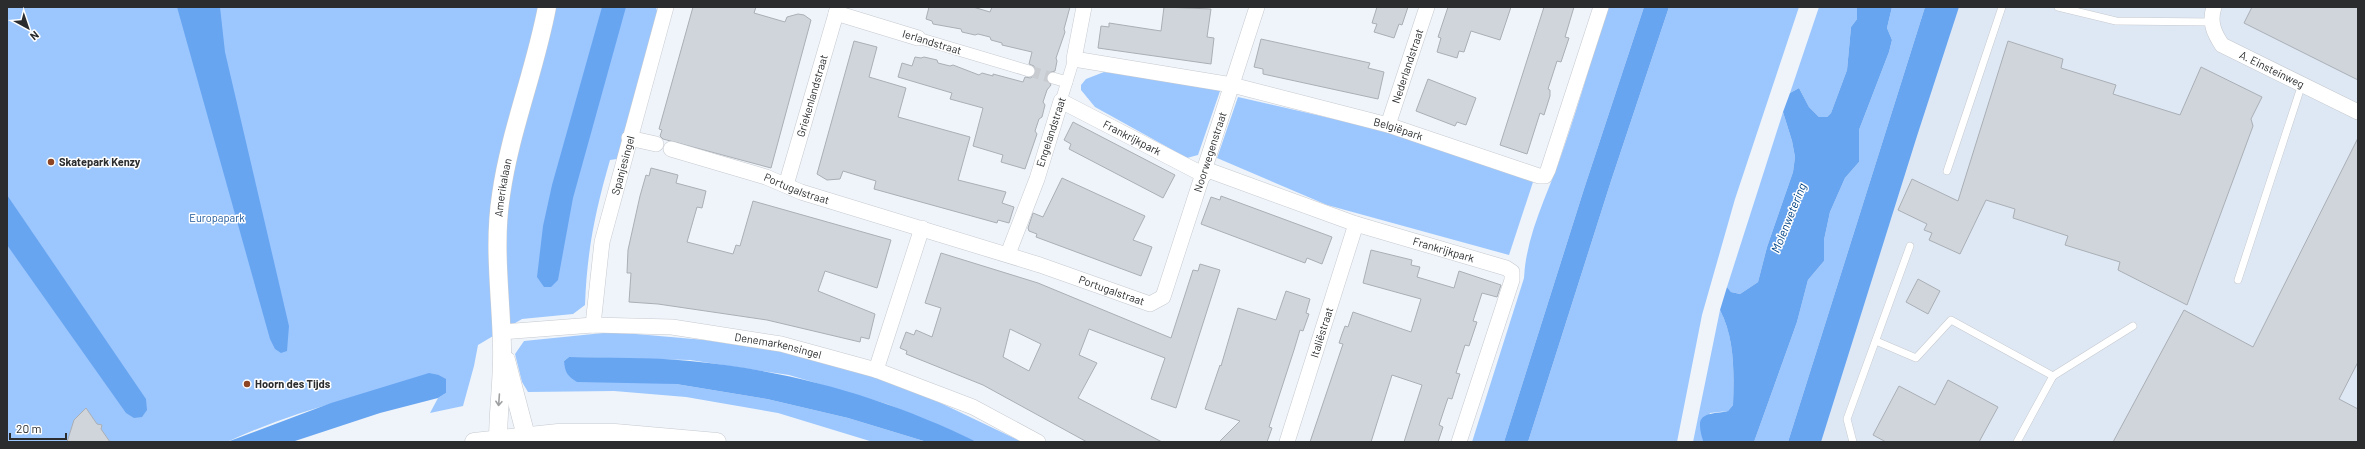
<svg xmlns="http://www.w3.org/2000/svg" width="2365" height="449" font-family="Barlow,sans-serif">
<rect width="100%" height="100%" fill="#eff4fa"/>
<polygon fill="#dee8f4" points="1949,7 2358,7 2358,442 1804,442"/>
<g fill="#9cc7fe">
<path d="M7,7H656L658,15L617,159L610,160C595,212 587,251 585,305L573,314L522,319L478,345L474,366L463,406L430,413L438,398L446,393L445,379L439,375C368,393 290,412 227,442H7Z"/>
<path d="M1607,7H1644L1584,189L1504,442H1472L1524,278C1526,233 1550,190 1564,147C1580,101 1593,54 1607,7Z"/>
<polygon points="1669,7 1799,7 1735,199 1702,315 1677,442 1528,442 1611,181"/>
<polygon points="1819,7 1857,7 1857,19 1851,27 1847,70 1831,113 1827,117 1819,117 1809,107 1799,88 1790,93"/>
<polygon points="1892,7 1925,7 1788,442 1754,442 1797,322 1808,280 1824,261 1824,240 1830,212 1845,178 1859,162 1859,130 1889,52 1892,40 1887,28"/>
<polygon points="1104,72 1208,84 1220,91 1198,155 1187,158 1095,107 1081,90 1081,85 1086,79"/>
<polygon points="1238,97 1395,133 1534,179 1509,255 1327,205 1217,158"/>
<polygon points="1783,112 1792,141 1795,157 1793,172 1767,247 1758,282 1740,294 1731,292 1727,287"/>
<path d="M1720,310C1735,339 1734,373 1733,405L1728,411L1710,413L1702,436L1703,442H1693Z"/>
<polygon points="613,332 705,340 784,352 901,384 1022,442 977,442 887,404 789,375 690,360 569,357 564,361 676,384 767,399 848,418 927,442 873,442 778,413 686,397 614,391 528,392 522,382 515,354 524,341"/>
</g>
<g fill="#68a5f1">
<polygon points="177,7 220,7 225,52 289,326 287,351 281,353 275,349 270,339"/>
<polygon points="602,7 626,7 573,198 558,280 551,287 544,287 537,277 543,226 552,185"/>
<polygon points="1644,7 1669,7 1611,181 1528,442 1504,442 1584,189"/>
<path d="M1857,7H1892L1887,28L1892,40L1889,52L1859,130V162L1845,178L1830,212L1824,240V261L1808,280L1797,322L1754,442H1703C1702,437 1700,431 1700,426C1699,411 1718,414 1728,411L1733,405C1734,373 1735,339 1720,310L1727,287L1731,292L1740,294L1758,282L1767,247L1793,172L1795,157L1792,141L1783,112L1790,93L1799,88L1809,107L1819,117H1827L1831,113L1847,70L1851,27L1857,19Z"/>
<polygon points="1925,7 1959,7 1917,136 1821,442 1788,442"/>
<polygon points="7,195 146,399 147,410 142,417 134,418 126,413 7,245"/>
<path d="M569,357C609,358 650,357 690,361C789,370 888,398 977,442H927L848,418L767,399L676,384L577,382C567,376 565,372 564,361Z"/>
<polygon points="429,373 439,375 446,379 446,393 438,398 380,413 292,442 227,442 331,403"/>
</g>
<g fill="#d0d5db" stroke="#aaafb5" fill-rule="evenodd">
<polygon points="693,7 756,7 754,13 785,22 787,17 798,14 804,15 811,20 771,168 663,139 660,136 662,130 659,129"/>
<polygon points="929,7 973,7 990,12 992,7 1070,7 1064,29 1065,32 1056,58 1057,61 1055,71 1048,73 1046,76 1051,85 1047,90 1043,102 1045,105 1042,117 1039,119 1035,131 1037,134 1025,169 1001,162 1003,155 973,146 983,108 950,99 952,93 898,77 902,63 912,66 915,57 921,58 924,57 937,60 938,63 950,66 953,65 979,75 982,73 993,76 993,74 1023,82 1025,77 1031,78 1036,73 1034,66 1029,64 1032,52 1002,45 1002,43 991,40 990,37 978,34 975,35 962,32 961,29 933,24 932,21 926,19"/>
<polygon points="1164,7 1211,9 1207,37 1214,38 1211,64 1098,48 1101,26 1109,27 1109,23 1161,31"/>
<polygon points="1377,7 1408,7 1402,25 1399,24 1394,38 1374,32 1377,24 1372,23"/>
<polygon points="1448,7 1511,7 1500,40 1471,31 1464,52 1459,51 1457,58 1437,52 1441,38 1438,37"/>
<polygon points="1544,7 1574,7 1565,37 1569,38 1561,62 1557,61 1548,89 1550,90 1550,96 1544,115 1540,113 1527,154 1500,145"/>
<polygon points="2252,7 2358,7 2358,80 2244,23"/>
<polygon points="1261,39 1370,63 1368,68 1384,72 1378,99 1263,74 1263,69 1254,67"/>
<polygon points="854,41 877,47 869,77 906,88 898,117 970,137 958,180 1006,192 1002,203 1014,207 1009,223 998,220 997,223 874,189 876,181 843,171 840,179 827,180 817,174"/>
<polygon points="2008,41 2063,59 2061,68 2116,85 2113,94 2180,115 2201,67 2262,97 2251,119 2253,126 2187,305 2118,270 2120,262 2065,245 2068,236 2013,218 2015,209 1986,200 1960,254 1929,240 1932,233 1924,230 1927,224 1898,210 1912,179 1958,201"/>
<polygon points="1428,79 1476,98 1466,125 1457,122 1455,126 1416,111"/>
<polygon points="1073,122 1175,175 1163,198 1069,149 1071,144 1064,140"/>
<polygon points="2358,138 2358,362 2339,399 2358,409 2358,442 2113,442 2184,310 2253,347"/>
<polygon points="651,168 678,175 676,183 706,191 702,208 697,207 687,242 733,254 736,245 740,246 753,201 891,240 877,288 825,271 818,291 875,314 869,339 861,337 860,342 767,320 658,304 629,302 631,273 627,273 628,250 640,196 646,175 649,176"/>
<polygon points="1062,178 1145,216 1133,240 1152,247 1141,276 1036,237 1037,234 1029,231 1028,228 1033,213 1043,217"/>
<polygon points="1221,196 1332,237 1322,264 1307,258 1305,263 1201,224 1211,197 1220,200"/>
<polygon points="1371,250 1412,260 1411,265 1420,267 1417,277 1454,288 1459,271 1501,285 1497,297 1482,293 1473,321 1477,322 1469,346 1465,345 1456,373 1460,374 1456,386 1452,399 1448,398 1439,425 1443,427 1438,442 1404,442 1422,385 1392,375 1371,442 1310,442 1343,344 1339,343 1342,334 1345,326 1348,327 1353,312 1411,332 1421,299 1363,283"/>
<path d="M941,253L1038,283L1171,338L1193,270L1198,271L1200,264L1220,270L1176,408L1151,399L1165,358L1089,329L1079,355L1097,363L1078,398L1162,442H1087L983,385L906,354L907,351L900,348L906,332L914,335L916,330L932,337L941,308L925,303ZM1010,329L1041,344L1029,371L1003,357Z"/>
<polygon points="1918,279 1940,291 1928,314 1906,302"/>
<polygon points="1286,291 1310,299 1306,313 1309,314 1303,331 1300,330 1294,350 1269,427 1272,428 1267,442 1219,442 1240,421 1205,409 1220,365 1221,366 1238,308 1276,320"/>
<polygon points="1948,380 1998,407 1979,442 1886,442 1873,435 1899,386 1935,405"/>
<polygon points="86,408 97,424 102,425 101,429 110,442 67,442 74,420"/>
</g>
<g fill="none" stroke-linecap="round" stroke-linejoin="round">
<polyline stroke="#c8ccd1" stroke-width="11" stroke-dasharray="11 5.5" stroke-linecap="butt" points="1029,71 1053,78"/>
<defs>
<g id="service">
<polyline points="2058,7 2116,21 2212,22"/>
<polyline points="1947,171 2002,7"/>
<polyline points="2238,280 2302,84"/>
<polyline points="1876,341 1916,358 1951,320 2053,376 2017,442"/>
<polyline points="2053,376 2133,326"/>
<polyline points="1853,442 1847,419 1910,246"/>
</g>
<g id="pedestrian">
<polyline points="918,38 1029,71"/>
<polyline points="1053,78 1067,82"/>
<polyline points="1061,101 1074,59"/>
</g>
<g id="minor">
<path id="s1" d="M1084,7L1074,59L1232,85L1388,125L1539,176H1545L1548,170L1601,7"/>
<path id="s2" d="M2214,7C2209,22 2214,33 2222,45L2358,112"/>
<polyline points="836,13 918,38"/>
<path id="s3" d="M1388,125L1427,7"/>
<polyline points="629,138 656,144"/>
<path id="s4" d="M671,149L766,177L801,192L1040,265L1150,304L1163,297L1257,7"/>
<path id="s5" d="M1205,169L1356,224L1506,268L1512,272V280L1459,442"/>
<path id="s6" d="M786,185L838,7"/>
<path id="s7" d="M1008,254L1037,179L1061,101L1204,175"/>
<path id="s8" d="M593,325L602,242L666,7"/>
<path id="s9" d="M501,332L593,325L672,327L781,344L876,370L973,407L1038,442"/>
<polyline points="876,370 922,228"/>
<path id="s10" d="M1287,442L1356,224"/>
</g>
<g id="tertiary">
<polyline points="506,360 526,436"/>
<path id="s11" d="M498,441C498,409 503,378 502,347C501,295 493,247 501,195C510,131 535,71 547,7"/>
<polyline points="474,442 558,433 615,433 717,442"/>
</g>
</defs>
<use href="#service" stroke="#c6cad0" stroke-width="8"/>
<use href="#pedestrian" stroke="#c6cad0" stroke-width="12"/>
<use href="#minor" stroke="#c6cad0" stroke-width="16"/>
<use href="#tertiary" stroke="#c6cad0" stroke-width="19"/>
<use href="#service" stroke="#fff" stroke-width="7"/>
<use href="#pedestrian" stroke="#fff" stroke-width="11"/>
<use href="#minor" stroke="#fff" stroke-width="15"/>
<use href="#tertiary" stroke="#fff" stroke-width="18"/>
</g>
<defs><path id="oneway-shaft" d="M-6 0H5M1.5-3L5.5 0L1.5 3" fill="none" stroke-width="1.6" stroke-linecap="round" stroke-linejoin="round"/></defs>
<use stroke="#9fa0a1" href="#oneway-shaft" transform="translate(499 400) rotate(94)"/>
<g fill="#8d4523" stroke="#fff" stroke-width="1.5">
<circle cx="51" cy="162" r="4"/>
<circle cx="247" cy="384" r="4"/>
</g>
<g text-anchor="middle" stroke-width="3" stroke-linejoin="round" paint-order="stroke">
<g font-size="11" fill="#2a2c2e" stroke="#fff">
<text transform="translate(932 42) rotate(17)" y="4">Ierlandstraat</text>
<text dy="4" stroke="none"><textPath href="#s3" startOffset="62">Nederlandstraat</textPath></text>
<text dy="4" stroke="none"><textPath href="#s2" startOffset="96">A. Einsteinweg</textPath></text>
<text dy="4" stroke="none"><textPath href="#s6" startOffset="93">Griekenlandstraat</textPath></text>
<text dy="4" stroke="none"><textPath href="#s1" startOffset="385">Belgiëpark</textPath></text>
<text transform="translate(1051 132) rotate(-72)" y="4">Engelandstraat</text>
<text dy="4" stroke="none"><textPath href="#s7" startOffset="242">Frankrijkpark</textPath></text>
<text dy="4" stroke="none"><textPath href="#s4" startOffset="671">Noorwegenstraat</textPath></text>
<text dy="4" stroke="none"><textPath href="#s8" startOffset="163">Spanjesingel</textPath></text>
<text dy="4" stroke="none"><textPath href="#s11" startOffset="254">Amerikalaan</textPath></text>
<text dy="4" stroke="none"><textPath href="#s4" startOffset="132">Portugalstraat</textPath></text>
<text dy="4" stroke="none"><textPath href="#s5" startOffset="252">Frankrijkpark</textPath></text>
<text dy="4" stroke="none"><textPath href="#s4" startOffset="463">Portugalstraat</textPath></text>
<text dy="4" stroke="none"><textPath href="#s10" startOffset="115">Italiëstraat</textPath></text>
<text dy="4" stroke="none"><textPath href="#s9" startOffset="279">Denemarkensingel</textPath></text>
</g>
<g font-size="11" font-weight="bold" fill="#2a2c2e" stroke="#fff" text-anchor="start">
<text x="59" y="166">Skatepark Kenzy</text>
<text x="255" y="388">Hoorn des Tijds</text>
</g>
<g font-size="11" fill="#1a569a" stroke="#fff">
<text x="217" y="222">Europapark</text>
</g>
<g font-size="12" font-style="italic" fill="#014487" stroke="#fff">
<text transform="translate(1789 218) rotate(-68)" y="4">Molenwetering</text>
</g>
</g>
<rect width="2365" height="449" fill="none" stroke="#2a2c2e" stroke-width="16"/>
<g transform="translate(28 28) rotate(140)" stroke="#ffffff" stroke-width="3" paint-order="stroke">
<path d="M0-3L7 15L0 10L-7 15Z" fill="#2a2c2e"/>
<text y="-6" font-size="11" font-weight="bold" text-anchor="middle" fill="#2a2c2e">N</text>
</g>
<path d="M10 433v6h56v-6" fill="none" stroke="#2a2c2e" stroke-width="2"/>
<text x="16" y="433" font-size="12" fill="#2a2c2e" stroke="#ffffff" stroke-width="3" paint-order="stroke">20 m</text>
</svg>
